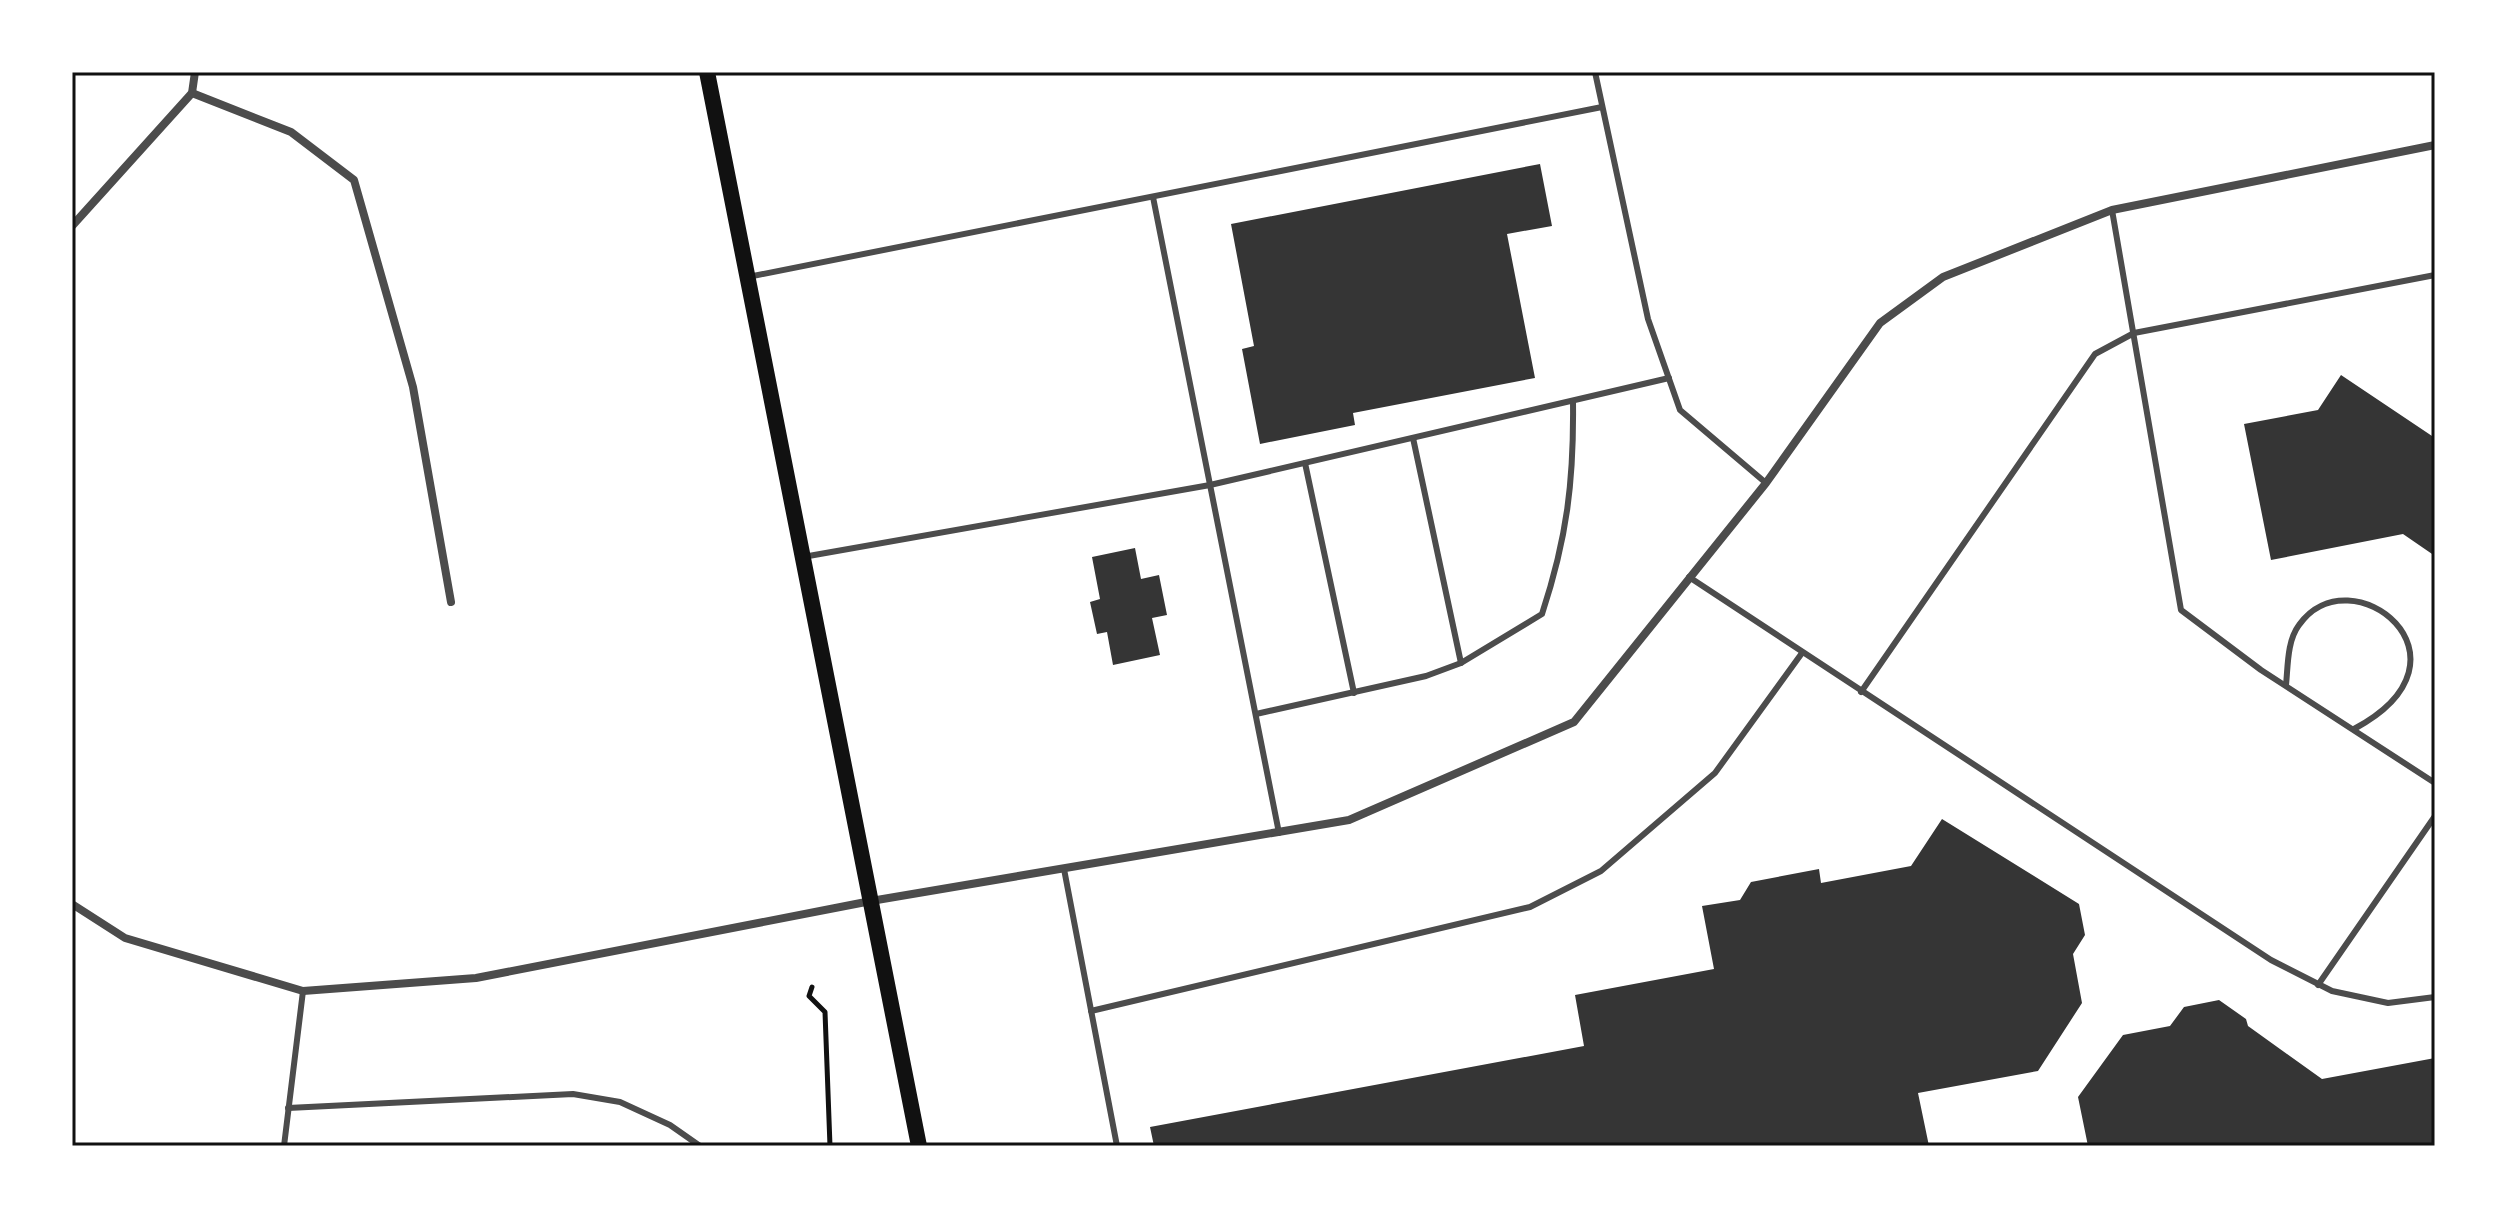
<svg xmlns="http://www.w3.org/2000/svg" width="2507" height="1218" font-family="'Asap Condensed',sans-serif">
<rect width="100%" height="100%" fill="#fff"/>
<g fill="#353535">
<polygon points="1540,164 1552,226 1507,234 1535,378 1353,413 1355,425 1260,444 1242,349 1254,346 1231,224"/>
<polygon points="2341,375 2435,438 2435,556 2403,534 2271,560 2244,424 2318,410"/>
<polygon points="1135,548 1141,579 1159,575 1167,615 1152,618 1160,655 1113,665 1107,632 1097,634 1090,602 1100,599 1092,557"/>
<polygon points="1942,819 2079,904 2085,935 2073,954 2082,1003 2038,1071 1918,1093 1929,1146 1154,1146 1150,1127 1584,1046 1575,995 1714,969 1702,906 1740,900 1751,882 1819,869 1821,883 1911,866"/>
<polygon points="2219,1000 2246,1019 2248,1026 2322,1079 2435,1058 2435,1146 2088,1146 2078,1097 2123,1035 2170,1026 2184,1007"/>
</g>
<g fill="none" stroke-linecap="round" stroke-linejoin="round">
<polyline stroke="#111" stroke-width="5" points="812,987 809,996 825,1012 830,1146"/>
<g stroke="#4c4c4c" stroke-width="6">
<polyline points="1595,72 1648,319 1680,410 1766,483"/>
<polyline points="1153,197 1279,833"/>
<polyline points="2112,210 2181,610 2261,670 2435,783"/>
<polyline points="748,277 1602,107"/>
<polyline points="1413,438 1461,663"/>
<polyline points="1305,463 1354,693"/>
<polyline points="803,557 1210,485 1669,378"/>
<polyline points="1689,577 2271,960 2332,991 2388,1003 2435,997"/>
<path d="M2286,685C2288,666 2287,641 2299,625C2350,552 2487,658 2354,729"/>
<polyline points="1861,692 2095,354 2134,333 2435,275"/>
<path d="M1256,714L1426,676L1461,663L1542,614C1567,538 1574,481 1573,401"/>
<polyline points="1064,869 1117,1146"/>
<polyline points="2318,985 2435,816"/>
<polyline points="1091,1011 1530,907 1601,871 1715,773 1802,653"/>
<polyline points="288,1108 573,1094 620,1102 670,1125 700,1146"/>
<polyline points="284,1146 303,991"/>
</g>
<g stroke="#4c4c4c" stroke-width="8">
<polyline points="192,93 291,132 354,180 413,387 451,602"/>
<polyline points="72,226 192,93 195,72"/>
<polyline points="72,904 125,938 303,991 476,978 871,901 1349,820 1574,722 1766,483 1880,323 1943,277 2112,210 2435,145"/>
</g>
<polyline stroke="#111" stroke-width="16" points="707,72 919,1146"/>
</g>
<rect width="2507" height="1218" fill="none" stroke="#ffffff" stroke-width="148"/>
<rect x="74" y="74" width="2359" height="1070" fill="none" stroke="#111" stroke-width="3"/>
</svg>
